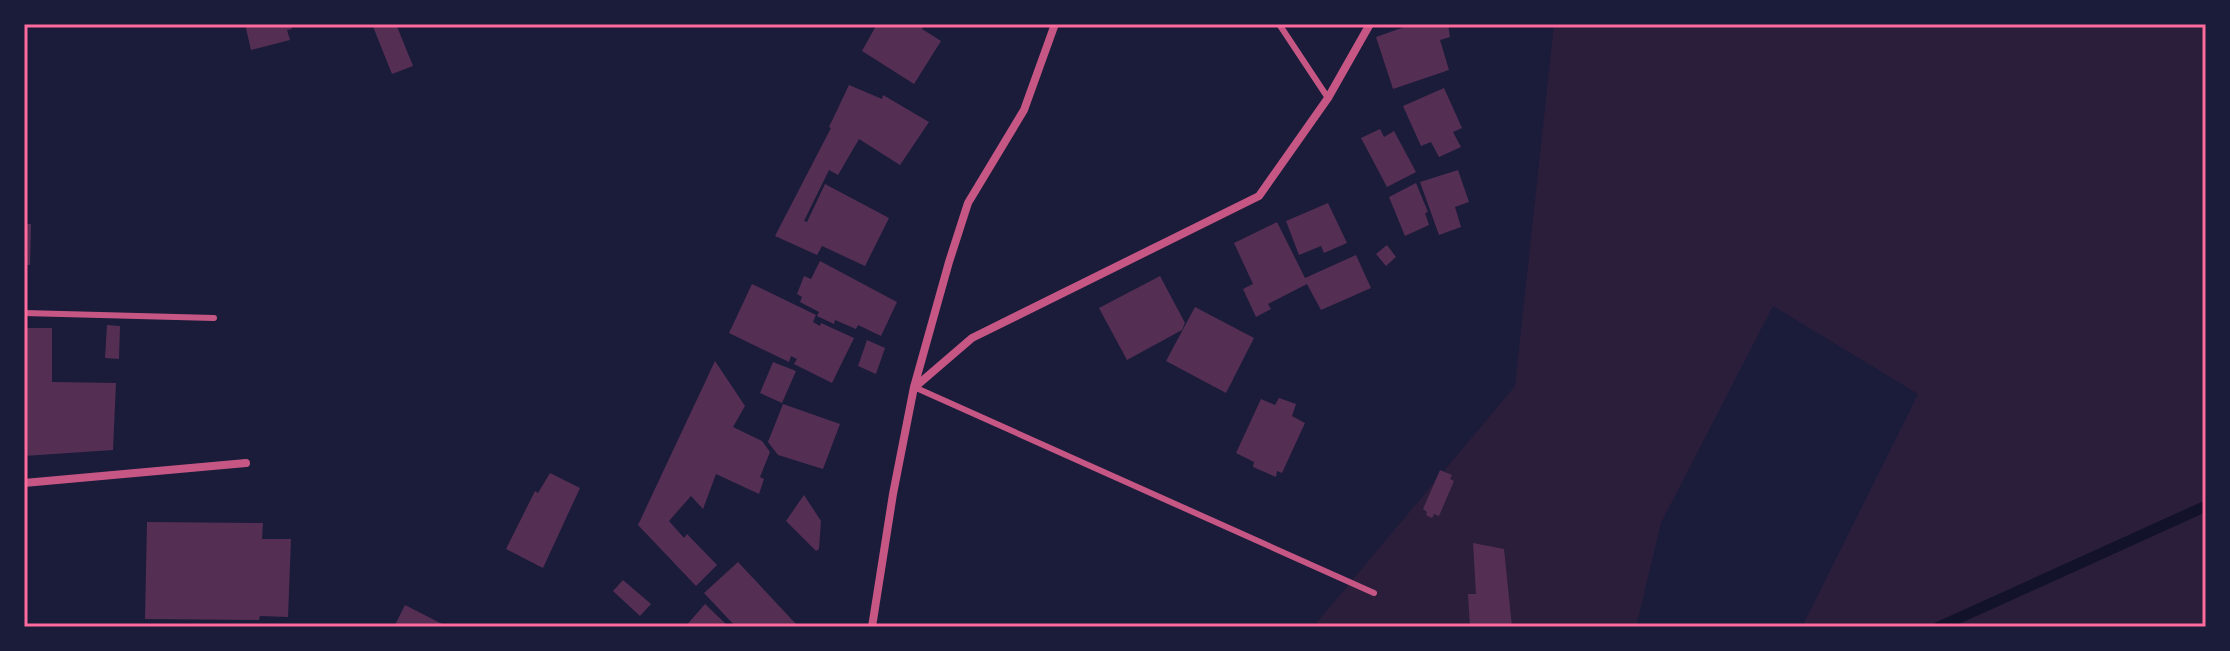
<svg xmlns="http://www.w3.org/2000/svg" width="2230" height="651" font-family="Merriweather,serif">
<rect width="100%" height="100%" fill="#1b1b3a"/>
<polygon fill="#2a1e3b" points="1554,24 2206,24 2206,627 1802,627 1918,394 1773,306 1661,523 1636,627 1313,627 1515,386"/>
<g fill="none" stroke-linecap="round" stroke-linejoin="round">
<polyline stroke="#12122b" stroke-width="11" points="1939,627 2206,506"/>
</g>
<g fill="#542f53">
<polygon points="245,24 291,24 292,29 287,30 290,40 251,50"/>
<polygon points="372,24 396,24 413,66 392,74"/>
<polygon points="877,24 926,24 922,29 941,41 914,84 862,51"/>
<polygon points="1413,24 1448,24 1450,37 1440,40 1449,70 1393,89 1376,37"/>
<polygon points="849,85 882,99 883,95 929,122 900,165 859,139 838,175 829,170 804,221 807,222 825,184 889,218 865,266 822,246 817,255 775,236 831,128 829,127"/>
<polygon points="1444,88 1462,128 1453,132 1461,147 1439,157 1431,142 1421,146 1403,106"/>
<polygon points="1380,129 1384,137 1394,131 1416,172 1387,187 1361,138"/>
<polygon points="1458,170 1469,202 1455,207 1461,227 1439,235 1420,182"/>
<polygon points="1416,183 1428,212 1425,213 1429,225 1405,236 1389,197"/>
<polygon points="1328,203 1347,243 1324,253 1321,246 1299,255 1286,221"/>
<polygon points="1277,222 1305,278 1356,255 1371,288 1321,310 1307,284 1268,304 1271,309 1256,317 1243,289 1253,284 1234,243"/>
<polygon points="24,224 31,224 30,265 24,265"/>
<polygon points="1387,245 1396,257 1386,266 1376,254"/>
<polygon points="820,261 897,302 881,336 858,325 856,329 835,320 834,324 817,316 819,312 800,302 802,297 797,294 804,276 811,279"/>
<polygon points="1160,276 1185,323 1182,330 1127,360 1099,308"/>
<polygon points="752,284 816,315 813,322 820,326 821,323 854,338 832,383 794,364 797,359 791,356 789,362 729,333"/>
<polygon points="1195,307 1254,338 1226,393 1166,361"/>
<polygon points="107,325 120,326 119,359 105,358"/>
<polygon points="24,328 52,328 52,382 116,383 113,450 24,456"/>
<polygon points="867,340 885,348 876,374 858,366"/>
<polygon points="715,361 745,406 733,427 762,441 770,452 760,477 764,479 759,494 716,474 703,509 691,496 669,521 684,538 687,534 717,565 696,586 638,525"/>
<polygon points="773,362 796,371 782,403 760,393"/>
<polygon points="1279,398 1296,404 1292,416 1305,423 1282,473 1277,471 1276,477 1253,467 1254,462 1236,453 1261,399 1275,405"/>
<polygon points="783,404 840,424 823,469 778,455 768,442"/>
<polygon points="1440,470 1452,475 1450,479 1454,481 1439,516 1434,514 1432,518 1426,515 1427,512 1423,509"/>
<polygon points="550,473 580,488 543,568 506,549 535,491 538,493"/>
<polygon points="804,495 821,521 819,549 816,551 786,521"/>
<polygon points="147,522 263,523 262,539 291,539 288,617 260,616 259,620 145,619"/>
<polygon points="1473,543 1504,549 1512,627 1470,627 1468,594 1476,594"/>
<polygon points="738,562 796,624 793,627 736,627 704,593"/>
<polygon points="623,580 651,604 640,616 613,591"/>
<polygon points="705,604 729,627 685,627"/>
<polygon points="405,605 448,627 394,627"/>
</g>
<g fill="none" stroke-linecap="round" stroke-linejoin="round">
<g stroke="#c65784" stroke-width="6">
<polyline points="1279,24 1328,98"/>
<polyline points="24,313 214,318"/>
<polyline points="914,387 1374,593"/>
</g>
<g stroke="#c65784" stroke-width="8">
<polyline points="915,387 972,338 1259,196 1328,98 1370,24"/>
<polyline points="24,483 246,463"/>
<polyline points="872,627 893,494 914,387 949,262 968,203 1024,110 1055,24"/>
</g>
</g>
<rect width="2230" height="651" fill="none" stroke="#1b1b3a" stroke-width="52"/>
<rect x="26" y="26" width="2178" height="599" fill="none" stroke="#ff6b9d" stroke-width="3"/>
</svg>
